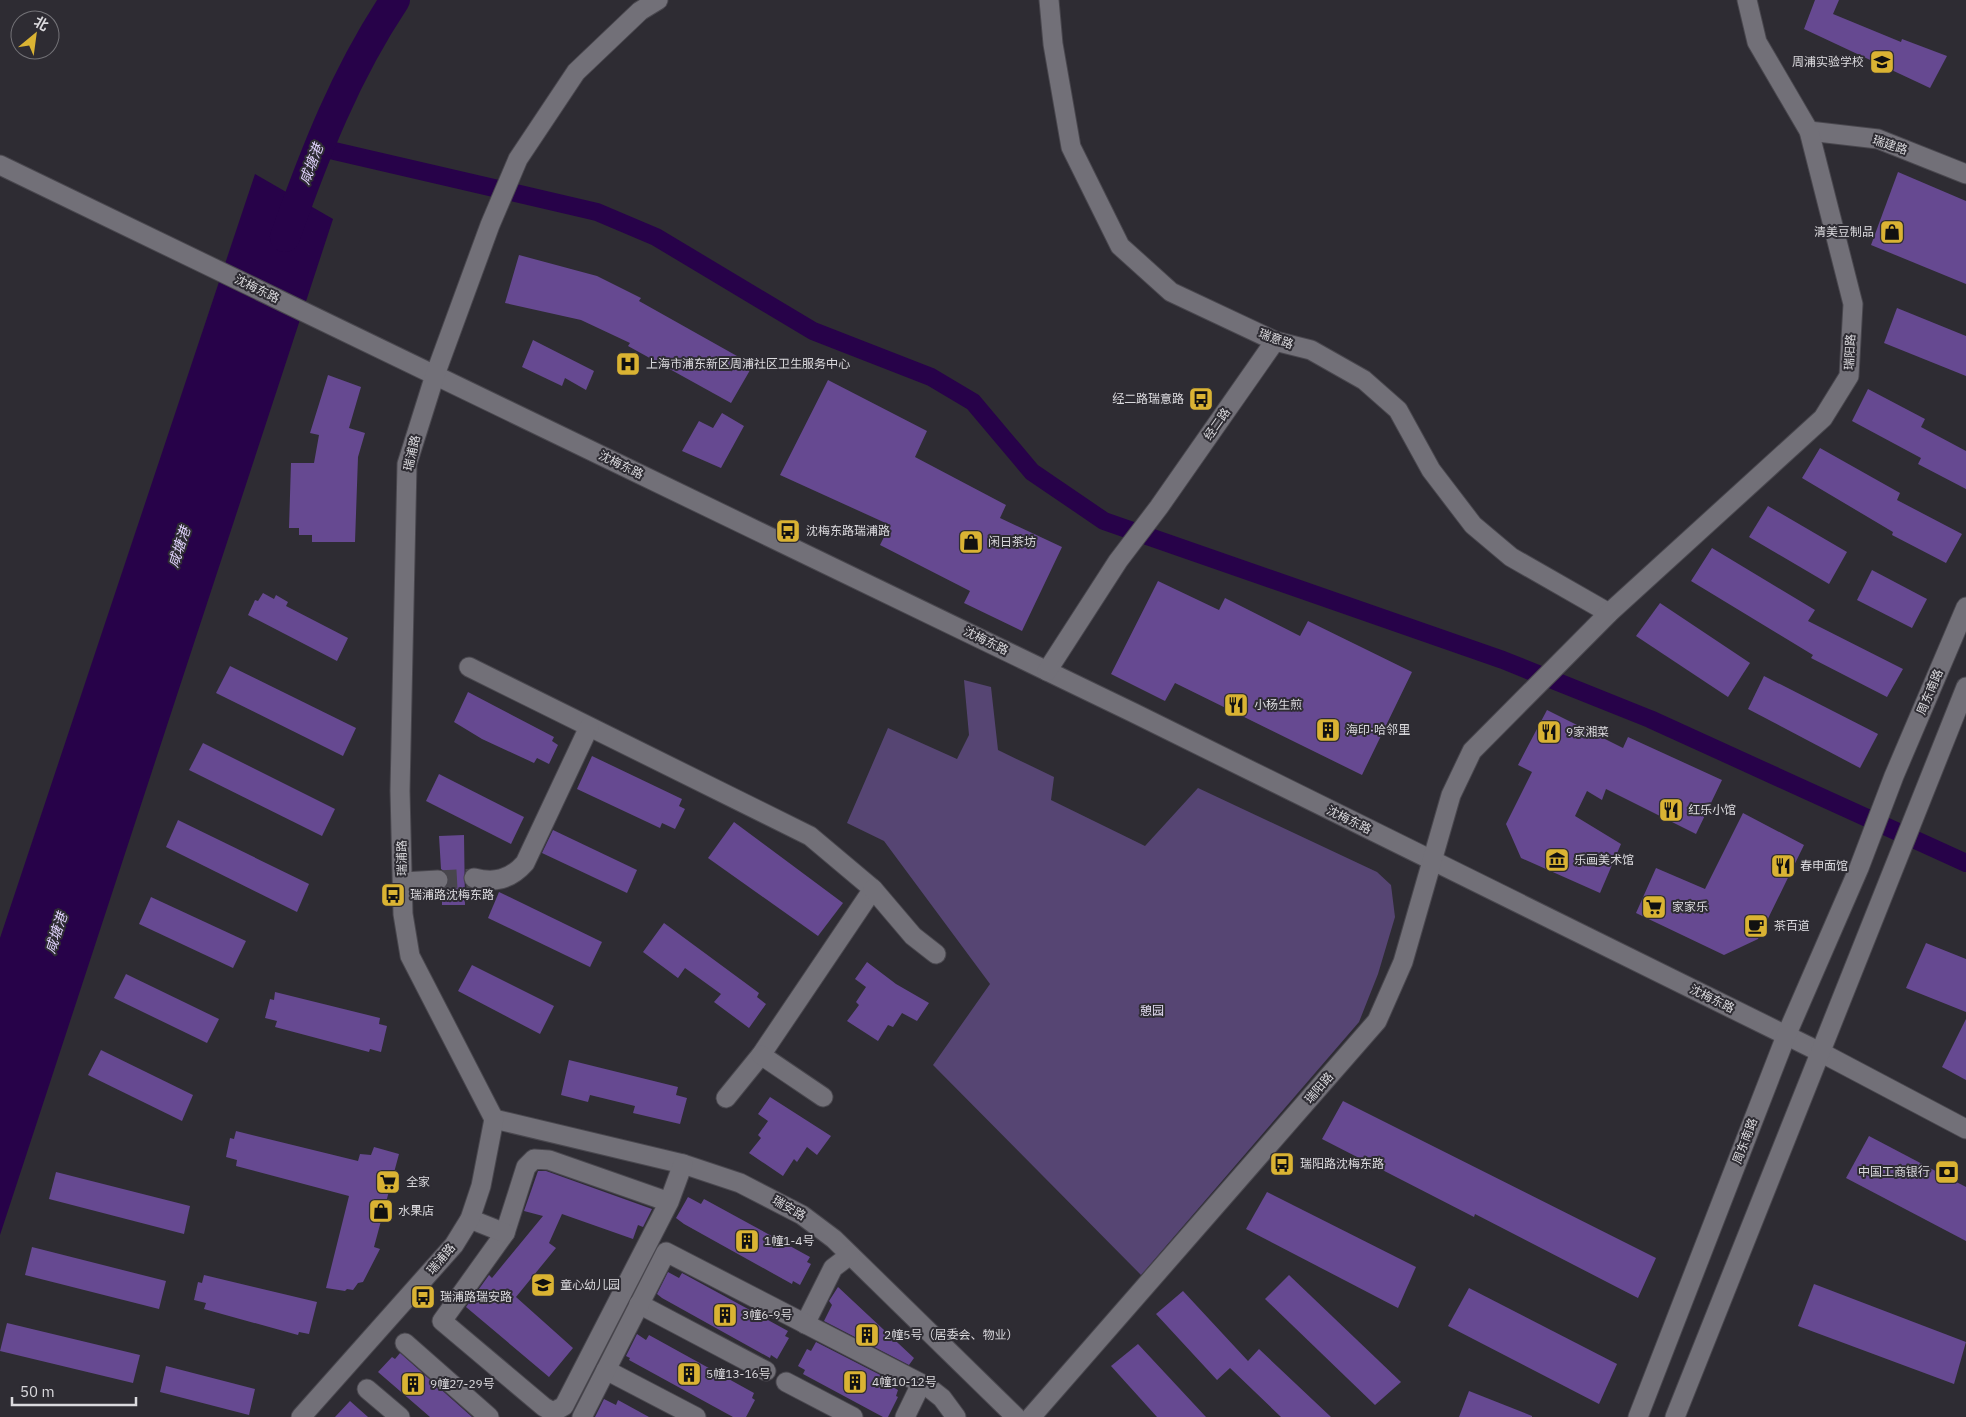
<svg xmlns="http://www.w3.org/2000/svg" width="1966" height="1417" font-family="'IBM Plex Sans','Noto Sans SC',sans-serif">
<rect width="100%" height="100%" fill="#2e2c33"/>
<polygon fill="#564573" points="964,680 991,687 998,750 1054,777 1051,800 1145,846 1198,788 1377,872 1391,885 1395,917 1378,974 1359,1022 1141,1275 933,1065 990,984 884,841 847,823 888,728 957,759 969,735"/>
<polygon fill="#270249" points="255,174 333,219 0,1235 0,938"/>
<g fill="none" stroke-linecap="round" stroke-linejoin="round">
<polyline stroke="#270249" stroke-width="18" points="317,147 597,212 656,237 813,331 931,377 973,402 1032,472 1104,521 1503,660 1650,719 1966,863"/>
<path stroke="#270249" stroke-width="30" d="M285,237C315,153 345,75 395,0"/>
</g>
<g fill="#664991">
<polygon points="1815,0 1839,0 1833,14 1901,42 1902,39 1947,56 1930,88 1804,29"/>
<polygon points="1898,172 1966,201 1966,284 1871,245"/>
<polygon points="519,255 597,276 641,298 639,301 753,365 731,403 628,346 630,343 581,320 505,303"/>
<polygon points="1897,308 1966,336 1966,376 1884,343"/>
<polygon points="533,340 594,371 586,390 565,378 562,386 522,367"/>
<polygon points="328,375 361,387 349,428 365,433 358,457 355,542 312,542 312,535 299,535 299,528 289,528 291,463 314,463 319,435 310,433"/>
<polygon points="828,380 927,431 915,457 1006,505 1000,518 1062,547 1022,631 964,603 970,591 880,545 890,525 780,475"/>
<polygon points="1868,389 1925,419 1921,427 1966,451 1966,489 1918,464 1921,458 1852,421"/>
<polygon points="722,413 744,426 721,468 682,451 699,421 713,428"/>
<polygon points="1820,448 1900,493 1897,500 1962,534 1946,563 1892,535 1893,532 1802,478"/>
<polygon points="1768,506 1847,552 1829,584 1749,537"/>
<polygon points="1712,548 1815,610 1808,621 1903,669 1887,697 1811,658 1813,655 1691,581"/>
<polygon points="1872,570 1927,599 1912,628 1857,600"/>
<polygon points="1158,581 1219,610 1225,598 1300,636 1308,621 1412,672 1362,775 1175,683 1165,701 1111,674"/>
<polygon points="263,593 274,599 276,595 288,602 286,606 348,638 337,661 248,615 255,600 258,601"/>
<polygon points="1660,603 1750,663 1728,697 1636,636"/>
<polygon points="230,666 356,728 343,756 216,693"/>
<polygon points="1764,676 1878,734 1860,768 1748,709"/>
<polygon points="468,692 554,737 552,741 558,745 549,764 537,758 534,763 482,739 454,722"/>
<polygon points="1547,710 1623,748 1628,737 1722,780 1696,834 1606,789 1602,800 1587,791 1575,816 1621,844 1600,893 1521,858 1506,824 1532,772 1518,765"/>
<polygon points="203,743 335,809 322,836 189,770"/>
<polygon points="592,756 682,799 679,806 685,809 675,829 662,823 660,828 577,789"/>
<polygon points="439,774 524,817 511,844 426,801"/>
<polygon points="1743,813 1804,845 1758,939 1724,955 1636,913 1656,868 1705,889"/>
<polygon points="178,820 309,884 297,912 166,847"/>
<polygon points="734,822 843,903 818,936 708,858"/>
<polygon points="553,830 637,870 627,893 542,853"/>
<polygon points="464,835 465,905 442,905 442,890 448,885 449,880 447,873 441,869 439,836"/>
<polygon points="499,892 602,942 590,967 488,918"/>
<polygon points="151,897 246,941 233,968 139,924"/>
<polygon points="664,923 759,993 757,997 766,1004 749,1028 714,1002 721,994 685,968 678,978 643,952"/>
<polygon points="1926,943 1966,959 1966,1012 1906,988"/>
<polygon points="867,962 896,984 929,1003 917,1021 902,1013 893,1027 888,1025 878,1041 847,1021 859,1005 856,1002 866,987 855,979"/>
<polygon points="472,965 554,1006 540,1034 458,991"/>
<polygon points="126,974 219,1019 207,1043 114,998"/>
<polygon points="275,992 380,1018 379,1024 387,1026 381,1052 370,1049 369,1052 275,1027 277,1021 265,1018 270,999 274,1000"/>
<polygon points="1966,1019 1966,1080 1942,1067"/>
<polygon points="101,1050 193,1095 182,1121 88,1075"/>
<polygon points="569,1060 678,1087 676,1095 687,1098 680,1124 633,1113 635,1106 590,1095 588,1102 561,1095"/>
<polygon points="770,1097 831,1136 817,1155 807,1147 797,1162 794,1159 783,1176 749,1153 761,1138 758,1135 768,1121 758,1114"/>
<polygon points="1343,1101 1656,1258 1638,1298 1475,1214 1474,1217 1322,1139"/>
<polygon points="236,1131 358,1161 360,1154 371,1155 374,1147 399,1154 374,1247 380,1249 363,1282 358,1283 353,1290 347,1289 345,1291 326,1288 349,1196 236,1166 237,1160 226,1157 230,1138 234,1139"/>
<polygon points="1869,1136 1966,1187 1966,1241 1846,1178"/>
<polygon points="538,1171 546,1171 652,1209 643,1227 638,1225 633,1239 562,1214 549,1243 556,1248 516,1297 573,1348 549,1377 466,1307 489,1275 492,1278 543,1216 524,1211"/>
<polygon points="56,1172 190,1206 184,1234 49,1199"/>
<polygon points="1267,1192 1416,1267 1398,1308 1246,1229"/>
<polygon points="688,1197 701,1204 704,1199 810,1257 807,1262 811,1264 800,1285 793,1281 792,1284 684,1224 676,1218"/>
<polygon points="32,1247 166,1281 159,1309 25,1275"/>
<polygon points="668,1272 679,1278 682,1273 788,1331 785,1336 789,1338 777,1359 771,1355 770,1358 662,1298 657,1294"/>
<polygon points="204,1275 317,1302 309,1334 299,1332 298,1335 204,1309 206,1303 194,1300 198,1282 202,1283"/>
<polygon points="1289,1275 1401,1382 1375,1405 1265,1299"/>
<polygon points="1814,1284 1966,1342 1954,1384 1798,1326"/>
<polygon points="838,1287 914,1358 909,1365 824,1321 832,1305 829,1301"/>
<polygon points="1469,1288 1617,1364 1599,1404 1448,1326"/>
<polygon points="1183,1291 1248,1361 1259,1349 1331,1417 1281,1417 1230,1368 1217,1380 1156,1314"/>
<polygon points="7,1323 140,1355 133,1383 0,1351"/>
<polygon points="637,1334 646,1340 649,1335 754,1393 752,1398 755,1400 746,1417 733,1417 629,1360 630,1358 626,1356"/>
<polygon points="816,1342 894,1382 891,1386 898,1390 896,1396 898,1397 888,1417 883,1417 803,1374 805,1370 798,1366 807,1349 811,1351"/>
<polygon points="1138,1344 1206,1417 1157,1417 1111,1366"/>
<polygon points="400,1353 472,1417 430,1417 378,1372 392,1357 395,1359"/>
<polygon points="166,1366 255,1389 249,1415 160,1392"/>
<polygon points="1469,1391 1532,1416 1532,1417 1459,1417"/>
<polygon points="604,1399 616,1405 618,1400 649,1417 595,1417"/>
<polygon points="350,1401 368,1417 335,1417"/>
</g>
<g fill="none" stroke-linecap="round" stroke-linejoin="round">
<polyline stroke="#48464d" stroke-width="19" stroke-dasharray="19 9" stroke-linecap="butt" points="438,880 474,878"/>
<defs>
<g id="minor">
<polyline points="1049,0 1053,44 1071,147 1120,246 1171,292 1275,341 1311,350 1364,380 1398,410 1431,470 1473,525 1511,557 1609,613"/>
<polyline points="1809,131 1878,139 1966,174"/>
<polyline points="0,165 1134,713 1822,1053 1966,1129"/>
<polyline points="469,667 810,836 873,889 761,1055 726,1098"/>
<polyline points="1047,671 1118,561 1159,507 1275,341"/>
<path d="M474,878C494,883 510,880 525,863L589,727"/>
<polyline points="403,882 438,880"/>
<polyline points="873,889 913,936 936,954"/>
<polyline points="761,1055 823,1097"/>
<polyline points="494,1119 683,1164 740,1183 802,1215 834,1239 1016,1417"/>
<polyline points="669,1202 549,1160 534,1159 526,1167 505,1233 442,1321 544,1407 553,1412 564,1406 669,1202 683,1164"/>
<polyline points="470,1219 505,1233"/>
<polyline points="639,1304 766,1371"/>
<polyline points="805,1324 833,1268 850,1255"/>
<polyline points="405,1343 489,1417"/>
<polyline points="606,1370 696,1417"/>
<polyline points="786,1382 853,1417"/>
<polyline points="367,1389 400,1417"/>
<polyline points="301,1417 454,1245 470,1219 481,1186 494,1119 410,956 403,914 400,791 407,464 435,375 490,225 518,159 576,72 640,11 658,0"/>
<polyline points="582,1417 666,1252 928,1387 942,1398 956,1417"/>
<polyline points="905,1417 921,1384"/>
<polyline points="1031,1417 1377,1021 1403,962 1451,795 1472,751 1609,613 1823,418 1849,376 1853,304 1809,131 1757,42 1747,0"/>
<polyline points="1638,1417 1786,1036 1859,868 1894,776 1966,607"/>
<polyline points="1675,1417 1966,687"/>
</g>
</defs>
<use href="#minor" stroke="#49474e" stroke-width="21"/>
<use href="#minor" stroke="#727078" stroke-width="19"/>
</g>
<defs>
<symbol id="school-square" viewBox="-11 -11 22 22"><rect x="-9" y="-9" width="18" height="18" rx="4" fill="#dab333" stroke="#2e2c33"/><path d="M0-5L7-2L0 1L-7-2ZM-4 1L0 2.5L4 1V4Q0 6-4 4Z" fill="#111"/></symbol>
<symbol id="shop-square" viewBox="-11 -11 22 22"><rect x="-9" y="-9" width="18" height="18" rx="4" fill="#dab333" stroke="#2e2c33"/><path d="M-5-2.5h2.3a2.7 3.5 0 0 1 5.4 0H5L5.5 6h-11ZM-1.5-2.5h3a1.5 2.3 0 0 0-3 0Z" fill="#111"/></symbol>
<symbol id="hospital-square" viewBox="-11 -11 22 22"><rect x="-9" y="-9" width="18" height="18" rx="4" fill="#dab333" stroke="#2e2c33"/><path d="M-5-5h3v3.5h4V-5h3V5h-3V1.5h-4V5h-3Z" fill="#111"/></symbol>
<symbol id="bus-square" viewBox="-11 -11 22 22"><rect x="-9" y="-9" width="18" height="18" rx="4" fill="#dab333" stroke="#2e2c33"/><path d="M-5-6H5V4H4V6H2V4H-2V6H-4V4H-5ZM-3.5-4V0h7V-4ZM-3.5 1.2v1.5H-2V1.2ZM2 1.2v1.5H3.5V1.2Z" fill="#111"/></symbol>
<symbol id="restaurant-square" viewBox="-11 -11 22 22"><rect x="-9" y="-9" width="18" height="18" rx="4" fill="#dab333" stroke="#2e2c33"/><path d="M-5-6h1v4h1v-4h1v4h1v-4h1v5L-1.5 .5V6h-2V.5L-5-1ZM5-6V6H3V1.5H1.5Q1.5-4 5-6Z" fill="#111"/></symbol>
<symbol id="building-square" viewBox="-11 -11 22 22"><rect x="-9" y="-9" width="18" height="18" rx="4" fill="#dab333" stroke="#2e2c33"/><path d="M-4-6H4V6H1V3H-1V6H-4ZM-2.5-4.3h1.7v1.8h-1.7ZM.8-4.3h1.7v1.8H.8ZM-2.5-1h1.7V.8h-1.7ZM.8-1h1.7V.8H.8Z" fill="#111"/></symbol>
<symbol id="museum-square" viewBox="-11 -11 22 22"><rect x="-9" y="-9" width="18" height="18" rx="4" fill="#dab333" stroke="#2e2c33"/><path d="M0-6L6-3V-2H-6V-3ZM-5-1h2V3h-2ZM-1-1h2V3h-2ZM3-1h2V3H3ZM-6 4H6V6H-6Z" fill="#111"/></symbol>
<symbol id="supermarket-square" viewBox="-11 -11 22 22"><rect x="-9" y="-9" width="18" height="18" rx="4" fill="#dab333" stroke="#2e2c33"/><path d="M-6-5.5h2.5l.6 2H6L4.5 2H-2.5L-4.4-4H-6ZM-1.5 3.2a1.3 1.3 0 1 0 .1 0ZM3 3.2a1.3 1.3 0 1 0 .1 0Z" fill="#111"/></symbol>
<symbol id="cafe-square" viewBox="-11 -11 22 22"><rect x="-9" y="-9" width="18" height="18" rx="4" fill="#dab333" stroke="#2e2c33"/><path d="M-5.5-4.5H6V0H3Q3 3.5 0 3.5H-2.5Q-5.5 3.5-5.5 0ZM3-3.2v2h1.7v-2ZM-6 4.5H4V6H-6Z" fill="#111"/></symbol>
<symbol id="bank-square" viewBox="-11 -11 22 22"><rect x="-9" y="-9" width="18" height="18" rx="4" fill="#dab333" stroke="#2e2c33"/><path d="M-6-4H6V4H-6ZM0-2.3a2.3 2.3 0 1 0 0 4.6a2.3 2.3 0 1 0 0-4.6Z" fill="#111"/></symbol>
</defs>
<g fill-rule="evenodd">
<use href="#school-square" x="1868" y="48" width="28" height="28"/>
<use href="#shop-square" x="1878" y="218" width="28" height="28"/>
<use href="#hospital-square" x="614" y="350" width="28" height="28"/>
<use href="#bus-square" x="1187" y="385" width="28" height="28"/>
<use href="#bus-square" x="774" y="517" width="28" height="28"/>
<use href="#shop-square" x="957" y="528" width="28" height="28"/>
<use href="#restaurant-square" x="1222" y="691" width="28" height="28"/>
<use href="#building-square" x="1314" y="716" width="28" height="28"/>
<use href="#restaurant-square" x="1535" y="718" width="28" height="28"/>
<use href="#restaurant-square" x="1657" y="796" width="28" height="28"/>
<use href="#museum-square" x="1543" y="846" width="28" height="28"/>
<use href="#restaurant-square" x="1769" y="852" width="28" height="28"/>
<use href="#bus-square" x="379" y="881" width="28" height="28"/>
<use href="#supermarket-square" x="1640" y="893" width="28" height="28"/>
<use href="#cafe-square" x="1742" y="912" width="28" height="28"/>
<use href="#bus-square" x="1268" y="1150" width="28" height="28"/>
<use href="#bank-square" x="1933" y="1158" width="28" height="28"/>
<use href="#supermarket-square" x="374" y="1168" width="28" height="28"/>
<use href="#shop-square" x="367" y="1197" width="28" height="28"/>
<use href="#building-square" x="733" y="1227" width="28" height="28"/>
<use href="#school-square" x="529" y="1271" width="28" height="28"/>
<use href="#bus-square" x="409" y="1283" width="28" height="28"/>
<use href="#building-square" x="711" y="1301" width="28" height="28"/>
<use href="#building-square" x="853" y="1321" width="28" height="28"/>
<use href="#building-square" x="675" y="1360" width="28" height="28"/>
<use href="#building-square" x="841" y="1368" width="28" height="28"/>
<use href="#building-square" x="399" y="1370" width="28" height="28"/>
</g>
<g text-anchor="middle" stroke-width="4" stroke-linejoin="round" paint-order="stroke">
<g font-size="12" fill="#dbdade" stroke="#2e2c33" text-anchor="start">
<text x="1864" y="66" text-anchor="end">周浦实验学校</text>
<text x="1874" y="236" text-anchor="end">清美豆制品</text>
<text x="646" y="368">上海市浦东新区周浦社区卫生服务中心</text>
<text x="1184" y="403" text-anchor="end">经二路瑞意路</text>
<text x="806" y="535">沈梅东路瑞浦路</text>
<text x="988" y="546">闲日茶坊</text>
<text x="1254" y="709">小杨生煎</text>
<text x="1346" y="734">海印·哈邻里</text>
<text x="1566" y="736">9家湘菜</text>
<text x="1688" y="814">红乐小馆</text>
<text x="1574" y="864">乐画美术馆</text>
<text x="1800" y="870">春申面馆</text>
<text x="410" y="899">瑞浦路沈梅东路</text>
<text x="1672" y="911">家家乐</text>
<text x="1774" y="930">茶百道</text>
<text x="1300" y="1168">瑞阳路沈梅东路</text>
<text x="1930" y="1176" text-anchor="end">中国工商银行</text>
<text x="406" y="1186">全家</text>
<text x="398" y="1215">水果店</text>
<text x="764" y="1245">1幢1-4号</text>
<text x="560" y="1289">童心幼儿园</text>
<text x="440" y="1301">瑞浦路瑞安路</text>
<text x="742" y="1319">3幢6-9号</text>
<text x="884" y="1339">2幢5号（居委会、物业）</text>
<text x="706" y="1378">5幢13-16号</text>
<text x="872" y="1386">4幢10-12号</text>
<text x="430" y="1388">9幢27-29号</text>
</g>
<g font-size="12" fill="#dbdade" stroke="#2e2c33">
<text transform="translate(1890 145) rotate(18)" y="4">瑞建路</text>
<text transform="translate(257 289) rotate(26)" y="4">沈梅东路</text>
<text transform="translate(1276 339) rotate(20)" y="4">瑞意路</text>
<text transform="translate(1850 352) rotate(-87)" y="4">瑞阳路</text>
<text transform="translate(1217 424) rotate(-55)" y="4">经二路</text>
<text transform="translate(412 453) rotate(-77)" y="4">瑞浦路</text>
<text transform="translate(621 465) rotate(26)" y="4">沈梅东路</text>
<text transform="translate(986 641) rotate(26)" y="4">沈梅东路</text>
<text transform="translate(1930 692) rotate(-67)" y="4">周东南路</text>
<text transform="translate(1349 820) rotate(26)" y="4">沈梅东路</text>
<text transform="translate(402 858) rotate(-91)" y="4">瑞浦路</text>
<text transform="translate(1712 999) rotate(26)" y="4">沈梅东路</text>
<text transform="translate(1319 1088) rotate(-49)" y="4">瑞阳路</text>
<text transform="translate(1745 1141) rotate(-69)" y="4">周东南路</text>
<text transform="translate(789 1208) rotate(30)" y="4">瑞安路</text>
<text transform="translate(441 1259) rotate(-50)" y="4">瑞浦路</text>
</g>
<g font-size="12" fill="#e2dcf1" stroke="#2e2c33">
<text x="1152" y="1015">憩园</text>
</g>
<g font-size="14" font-style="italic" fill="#ded0fa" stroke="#2e2c33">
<text transform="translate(311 164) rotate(-69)" y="5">咸塘港</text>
<text transform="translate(179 547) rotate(-72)" y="5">咸塘港</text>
<text transform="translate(56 933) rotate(-72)" y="5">咸塘港</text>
</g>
</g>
<g transform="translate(35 35) rotate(29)"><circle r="24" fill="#2e2c33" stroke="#737277"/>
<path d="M0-4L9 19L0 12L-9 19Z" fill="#dab333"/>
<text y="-8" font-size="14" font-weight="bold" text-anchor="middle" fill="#dbdade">北</text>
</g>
<path d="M12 1397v8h124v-8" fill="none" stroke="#dbdade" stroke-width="2.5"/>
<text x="20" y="1397" font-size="15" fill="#dbdade" stroke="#2e2c33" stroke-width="4" paint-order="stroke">50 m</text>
</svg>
